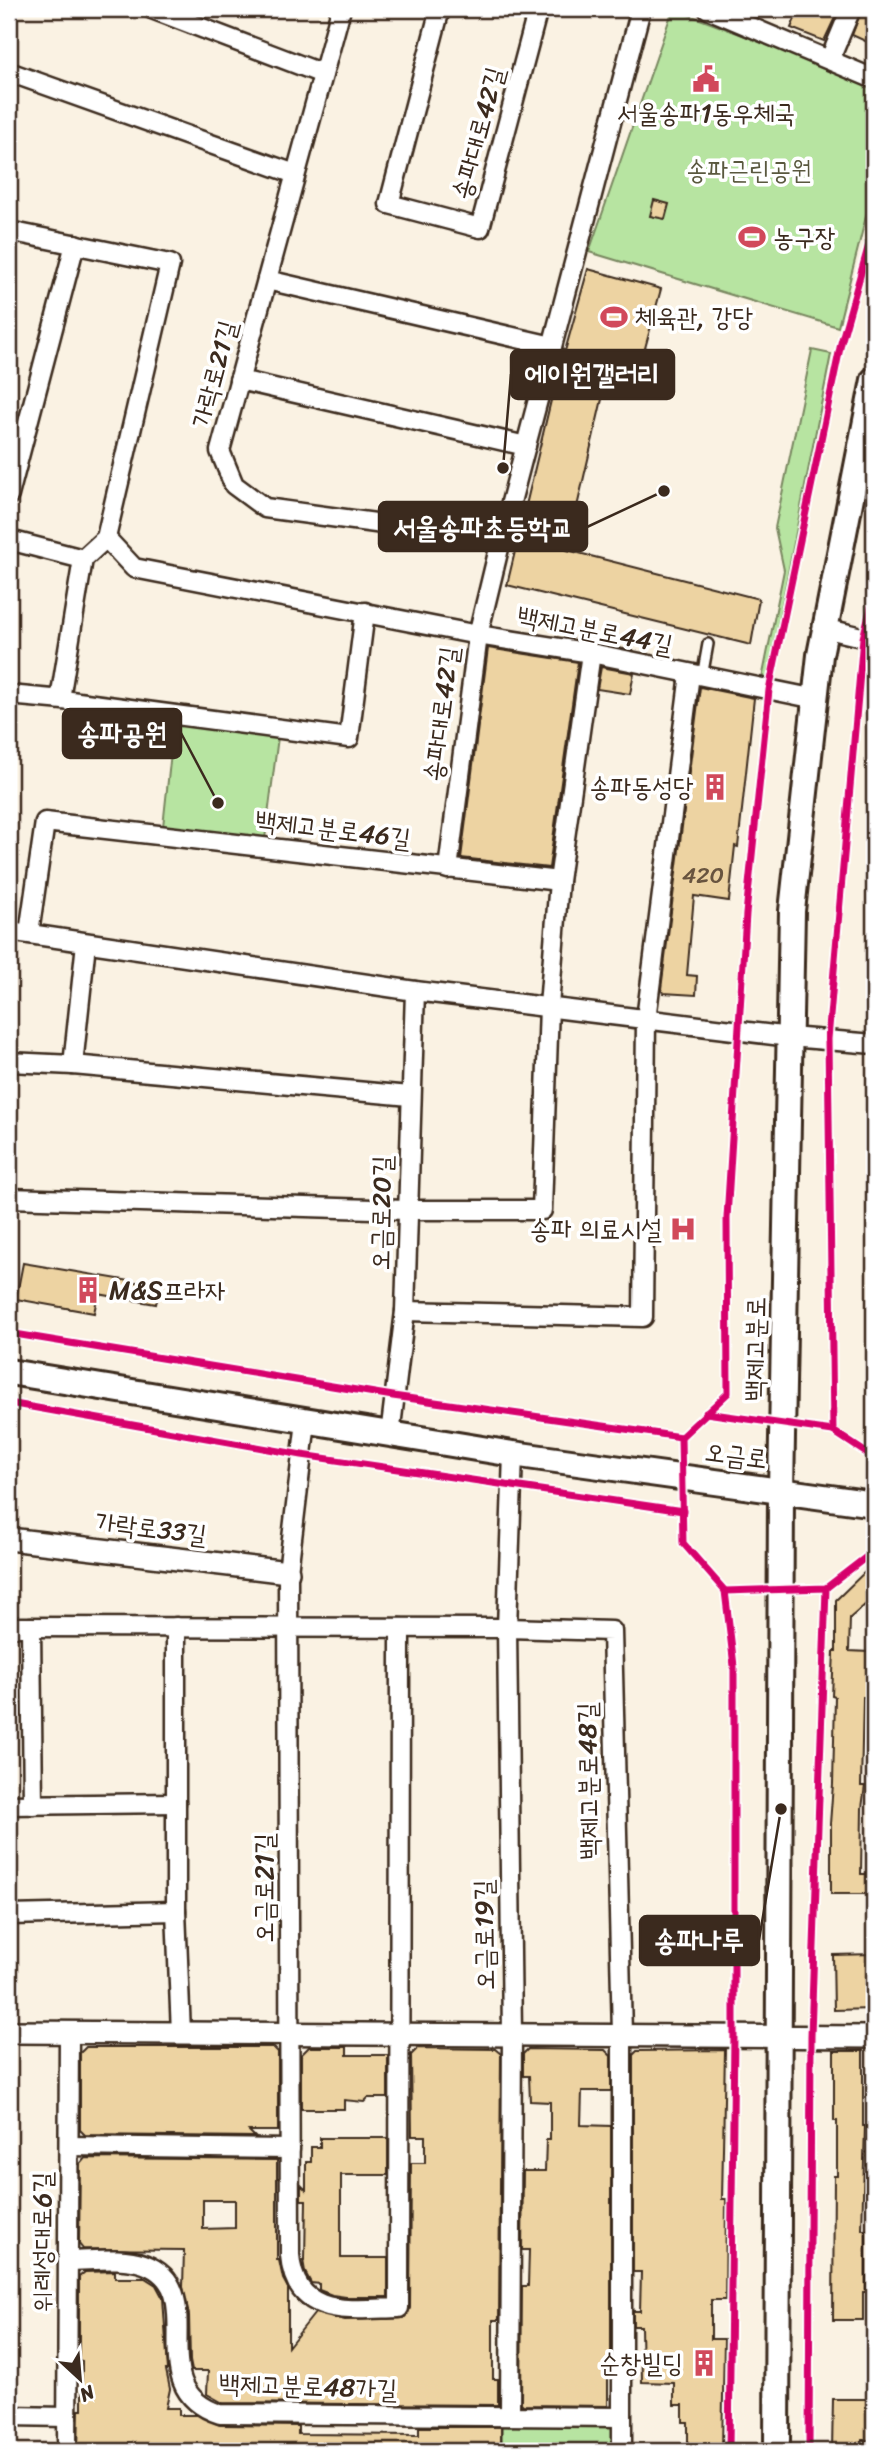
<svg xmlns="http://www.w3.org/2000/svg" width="883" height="2460" font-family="Sriracha,'Poor Story',sans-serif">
<rect width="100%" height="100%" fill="#faf2e3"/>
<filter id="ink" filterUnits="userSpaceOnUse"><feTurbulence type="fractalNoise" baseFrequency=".0143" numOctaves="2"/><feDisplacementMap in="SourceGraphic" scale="14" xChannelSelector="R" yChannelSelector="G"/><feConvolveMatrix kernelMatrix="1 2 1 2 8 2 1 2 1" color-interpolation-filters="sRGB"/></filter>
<g filter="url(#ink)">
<g fill="#b7e4a1" stroke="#798760" stroke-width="2">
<polygon points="673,9 874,84 874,185 838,327 589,252"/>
<polygon points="812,350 831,354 767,680 762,679 784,570 775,528"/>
<polygon points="175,715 279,729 264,847 162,836"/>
<polygon points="502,2425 618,2426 617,2451 502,2451"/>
</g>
<g fill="#edd3a2" stroke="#3b2a1e" stroke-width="2" fill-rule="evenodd">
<polygon points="799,9 839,9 824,41 791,28"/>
<polygon points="862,9 874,9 874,45 852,35"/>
<polygon points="654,200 669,204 665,219 650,216"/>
<polygon points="588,269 661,289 641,363 612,356 567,550 759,599 751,645 507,585 563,350 565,351"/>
<polygon points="488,648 578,662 549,868 461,858"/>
<polygon points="601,667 634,673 630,694 597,689"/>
<polygon points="700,687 754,698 738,847 735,846 729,901 694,896 687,975 697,976 696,995 663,993 661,989"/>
<polygon points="23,1263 160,1286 156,1304 98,1294 94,1313 16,1299"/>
<polygon points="874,1563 874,1597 850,1618 849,1651 869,1652 868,1697 863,1697 861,1786 865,1786 862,1808 861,1874 874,1874 874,1894 831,1894 831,1824 830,1824 833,1784 835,1697 832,1696 834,1651 836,1651 836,1600"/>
<polygon points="874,1954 874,2009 834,2010 833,1955"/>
<polygon points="86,2047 273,2047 278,2052 278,2131 249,2131 255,2137 85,2135 80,2130 80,2053"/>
<polygon points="309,2047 347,2047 347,2055 388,2055 388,2098 368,2098 364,2102 344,2100 344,2109 301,2109 301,2055"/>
<path d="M418,2048L495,2049L501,2054L499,2320H493V2379H498V2405L223,2403L207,2394L208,2371H192L190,2361L189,2315L183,2287L184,2250L83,2249L79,2244L80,2164L85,2158L277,2160V2260H279L283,2279L288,2288V2347L315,2313L345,2320L404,2318L410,2308L411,2163H425V2136H412L411,2055ZM203,2200H235V2228L203,2229Z"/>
<polygon points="528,2049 605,2050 611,2056 611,2091 582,2091 581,2125 611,2126 611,2372 608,2371 608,2406 523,2405 521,2403 522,2286 528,2286 529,2250 522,2250 523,2171 545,2171 546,2140 550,2140 550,2102 530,2101 529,2076 523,2076 523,2054"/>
<polygon points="725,2050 722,2199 726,2199 725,2300 711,2300 711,2339 724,2339 722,2451 688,2451 688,2422 683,2422 683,2405 674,2405 674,2383 642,2382 641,2326 633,2326 633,2311 640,2311 641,2272 633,2272 633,2055 637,2051"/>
<polygon points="834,2051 863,2051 863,2126 865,2126 862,2230 866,2230 866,2292 863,2292 863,2320 833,2320 834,2176 837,2176 837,2121 834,2121"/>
<polygon points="320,2138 388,2138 388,2175 341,2175 341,2258 388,2258 388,2297 346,2297 332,2295 319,2290 319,2284 311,2283 305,2272 303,2260 305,2260 306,2200 301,2200 301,2185 306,2190 306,2162 311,2162 311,2147 320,2147"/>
<polygon points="115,2271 115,2278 145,2278 156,2285 163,2298 168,2370 166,2370 170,2389 166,2408 179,2408 179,2415 198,2415 220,2425 298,2426 298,2434 419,2435 419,2427 501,2427 501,2451 78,2451 79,2410 82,2410 82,2361 79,2361 79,2277 85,2272"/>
<polygon points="833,2399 869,2399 869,2440 862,2440 862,2451 832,2451"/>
</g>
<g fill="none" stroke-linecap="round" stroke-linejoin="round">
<defs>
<polyline id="service" points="702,677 708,644"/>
<g id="minor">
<polyline points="152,9 323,74"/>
<polyline points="341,9 220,451 234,485 265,508 501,540"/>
<polyline points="440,9 389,204 480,228 538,9"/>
<polyline points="708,9 874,79"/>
<polyline points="830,59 851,9"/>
<polyline points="9,72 295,174"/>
<polyline points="9,231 170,264 106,538 83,559 60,699"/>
<polyline points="267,280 552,346"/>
<polyline points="239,380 526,446"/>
<polyline points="9,495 75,244"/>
<polyline points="106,538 134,568 478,635 591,653 816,699"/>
<polyline points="9,540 83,559"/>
<polyline points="824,628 874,640"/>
<polyline points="9,695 63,700 349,738 365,612"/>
<polyline points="448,869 478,635 501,540 641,9"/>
<polyline points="9,931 415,991 790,1037 874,1044"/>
<polyline points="29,933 45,822 559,881"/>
<polyline points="9,1062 73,1065 410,1096"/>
<polyline points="73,1065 86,943"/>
<polyline points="9,1198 407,1210 542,1210 549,1006 559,881 591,653"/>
<polyline points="405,1311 643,1317 646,1019 690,674"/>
<path d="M306,1421L288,1572L290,2255C295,2320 352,2309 399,2308L400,1628"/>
<polyline points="390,1435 405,1311 415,991"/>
<polyline points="9,1627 507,1628 612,1631 622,2034 622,2451"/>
<polyline points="31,1627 33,1805"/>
<polyline points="176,1627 176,1911 181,2033"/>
<polyline points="9,1805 176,1803"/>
<polyline points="9,1915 176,1911"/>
<polyline points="69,2146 290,2149"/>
<path d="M68,2261C92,2261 121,2256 144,2264C215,2290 137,2388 220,2414L621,2417"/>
<polyline points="9,2416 67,2417"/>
<polyline points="510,2416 512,2034 507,1628 513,1454"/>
<polyline points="67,2451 69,2032"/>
</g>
<g id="tertiary">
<polyline points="9,1539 288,1572"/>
<polyline points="9,2032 874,2037"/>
</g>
<g id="secondary">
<polyline points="9,1372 513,1454 874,1504"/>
<polyline points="777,2451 781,1490 792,911 820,655 874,380"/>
</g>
</defs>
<use href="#service" stroke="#3b2a1e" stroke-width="14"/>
<use href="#minor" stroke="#3b2a1e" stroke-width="23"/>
<use href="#tertiary" stroke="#3b2a1e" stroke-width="26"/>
<use href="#secondary" stroke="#3b2a1e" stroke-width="30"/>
<use href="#service" stroke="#fff" stroke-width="9"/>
<use href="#minor" stroke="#fff" stroke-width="18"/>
<use href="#tertiary" stroke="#fff" stroke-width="21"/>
<use href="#secondary" stroke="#fff" stroke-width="24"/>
<defs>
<g id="cycleway">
<polyline points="9,1333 393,1396 681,1437"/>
<polyline points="9,1403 302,1455 683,1511"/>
<polyline points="706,1413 833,1431 874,1458"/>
<polyline points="833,1431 828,1039 863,638 874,595"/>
<polyline points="725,1591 826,1588 874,1551"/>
<polyline points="729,2451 734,2035 734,1666 725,1591 683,1543 681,1437 728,1393 727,1218 746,914 769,690 841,343 874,227"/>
<polyline points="809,2451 811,2036 826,1588"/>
</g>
</defs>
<use href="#cycleway" stroke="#fff" stroke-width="11"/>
<use href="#cycleway" stroke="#d6006c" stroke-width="7"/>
</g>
</g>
<defs>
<symbol id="civic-bare" viewBox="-9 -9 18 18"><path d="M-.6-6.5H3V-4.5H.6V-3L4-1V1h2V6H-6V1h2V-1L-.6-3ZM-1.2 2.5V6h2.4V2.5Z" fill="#d1495b" stroke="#fff" stroke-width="2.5" paint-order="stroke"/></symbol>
<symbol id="stadium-bare" viewBox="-9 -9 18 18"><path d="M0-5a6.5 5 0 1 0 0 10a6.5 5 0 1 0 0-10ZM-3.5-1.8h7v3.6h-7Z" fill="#d1495b" stroke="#fff" stroke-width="2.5" paint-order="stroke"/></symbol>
<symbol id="building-bare" viewBox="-9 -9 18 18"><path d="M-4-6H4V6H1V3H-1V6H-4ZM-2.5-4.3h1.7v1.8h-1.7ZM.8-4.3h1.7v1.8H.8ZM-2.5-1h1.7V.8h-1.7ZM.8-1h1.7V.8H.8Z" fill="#d1495b" stroke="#fff" stroke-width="2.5" paint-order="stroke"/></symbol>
<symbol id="hospital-bare" viewBox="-9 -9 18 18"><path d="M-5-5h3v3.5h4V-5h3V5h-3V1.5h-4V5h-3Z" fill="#d1495b" stroke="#fff" stroke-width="2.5" paint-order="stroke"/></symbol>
</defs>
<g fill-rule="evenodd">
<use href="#civic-bare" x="687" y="60" width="38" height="38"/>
<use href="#stadium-bare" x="733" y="218" width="38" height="38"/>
<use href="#stadium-bare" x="595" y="298" width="38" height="38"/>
<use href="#building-bare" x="696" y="768" width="38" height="38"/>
<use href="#hospital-bare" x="664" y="1210" width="38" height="38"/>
<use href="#building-bare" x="69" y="1271" width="38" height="38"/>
<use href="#building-bare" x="685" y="2344" width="38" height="38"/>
</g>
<g text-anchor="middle" stroke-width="7" stroke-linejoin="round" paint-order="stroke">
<g font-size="23" fill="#68543f">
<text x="703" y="883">420</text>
</g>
<g font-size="26" fill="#3b2a1e" stroke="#fff" text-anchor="start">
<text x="706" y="122" text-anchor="middle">서울송파1동우체국</text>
<text x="773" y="246">농구장</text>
<text x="635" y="326">체육관, 강당</text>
<text x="694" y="796" text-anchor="end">송파동성당</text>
<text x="662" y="1238" text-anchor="end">송파 의료시설</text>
<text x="109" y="1299">M&amp;S프라자</text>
<text x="683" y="2372" text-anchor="end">순창빌딩</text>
</g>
<g font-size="26" fill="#3b2a1e" stroke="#fff">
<text transform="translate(478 133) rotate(-75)" y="9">송파대로42길</text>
<text transform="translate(214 374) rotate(-75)" y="9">가락로21길</text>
<text transform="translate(595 630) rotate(11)" y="9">백제고분로44길</text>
<text transform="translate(441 714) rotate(-83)" y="9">송파대로42길</text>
<text transform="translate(333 829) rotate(7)" y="9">백제고분로46길</text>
<text transform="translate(381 1213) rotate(-89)" y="9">오금로20길</text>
<text transform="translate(755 1349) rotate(-89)" y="9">백제고분로</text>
<text transform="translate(736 1455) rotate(7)" y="9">오금로</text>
<text transform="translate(151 1528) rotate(7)" y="9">가락로33길</text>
<text transform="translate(588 1781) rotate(-91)" y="9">백제고분로48길</text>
<text transform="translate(264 1888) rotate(-90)" y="9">오금로21길</text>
<text transform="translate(484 1935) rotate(-91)" y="9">오금로19길</text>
<text transform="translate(42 2242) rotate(-90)" y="9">위례성대로6길</text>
<text transform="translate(308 2386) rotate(2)" y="9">백제고분로48가길</text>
</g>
<g font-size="26" fill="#5a583f" stroke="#fff">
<text x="749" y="179">송파근린공원</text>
</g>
</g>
<path fill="none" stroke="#3b2a1e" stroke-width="2.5" d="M503 468L511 374M664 491L587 527M218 803L181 733M781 1809L759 1940"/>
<g fill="#3b2a1e" stroke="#fff" stroke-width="2.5">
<circle cx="503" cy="468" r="7"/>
<circle cx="664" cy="491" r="7"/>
<circle cx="218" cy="803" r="7"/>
<circle cx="781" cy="1809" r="7"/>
</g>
<g fill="#3b2a1e" stroke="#3b2a1e" stroke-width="2.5">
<rect x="511" y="350" width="163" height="49" rx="7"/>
<rect x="379" y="502" width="208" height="49" rx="7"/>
<rect x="63" y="709" width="118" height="49" rx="7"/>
<rect x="640" y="1916" width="119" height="49" rx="7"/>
</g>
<g font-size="28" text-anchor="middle" font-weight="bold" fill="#fff">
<text x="592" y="384">에이원갤러리</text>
<text x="483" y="537">서울송파초등학교</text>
<text x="122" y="743">송파공원</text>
<text x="699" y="1950">송파나루</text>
</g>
<rect width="883" height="2460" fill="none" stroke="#fff" stroke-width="35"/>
<rect x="18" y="18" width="848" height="2425" fill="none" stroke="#3b2a1e" stroke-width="2.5" filter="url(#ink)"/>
<g transform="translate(80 2379) rotate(154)" stroke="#ffffff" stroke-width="5" paint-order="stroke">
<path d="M0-5L12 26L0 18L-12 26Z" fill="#3b2a1e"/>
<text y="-10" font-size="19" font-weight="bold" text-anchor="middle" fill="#3b2a1e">N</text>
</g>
</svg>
